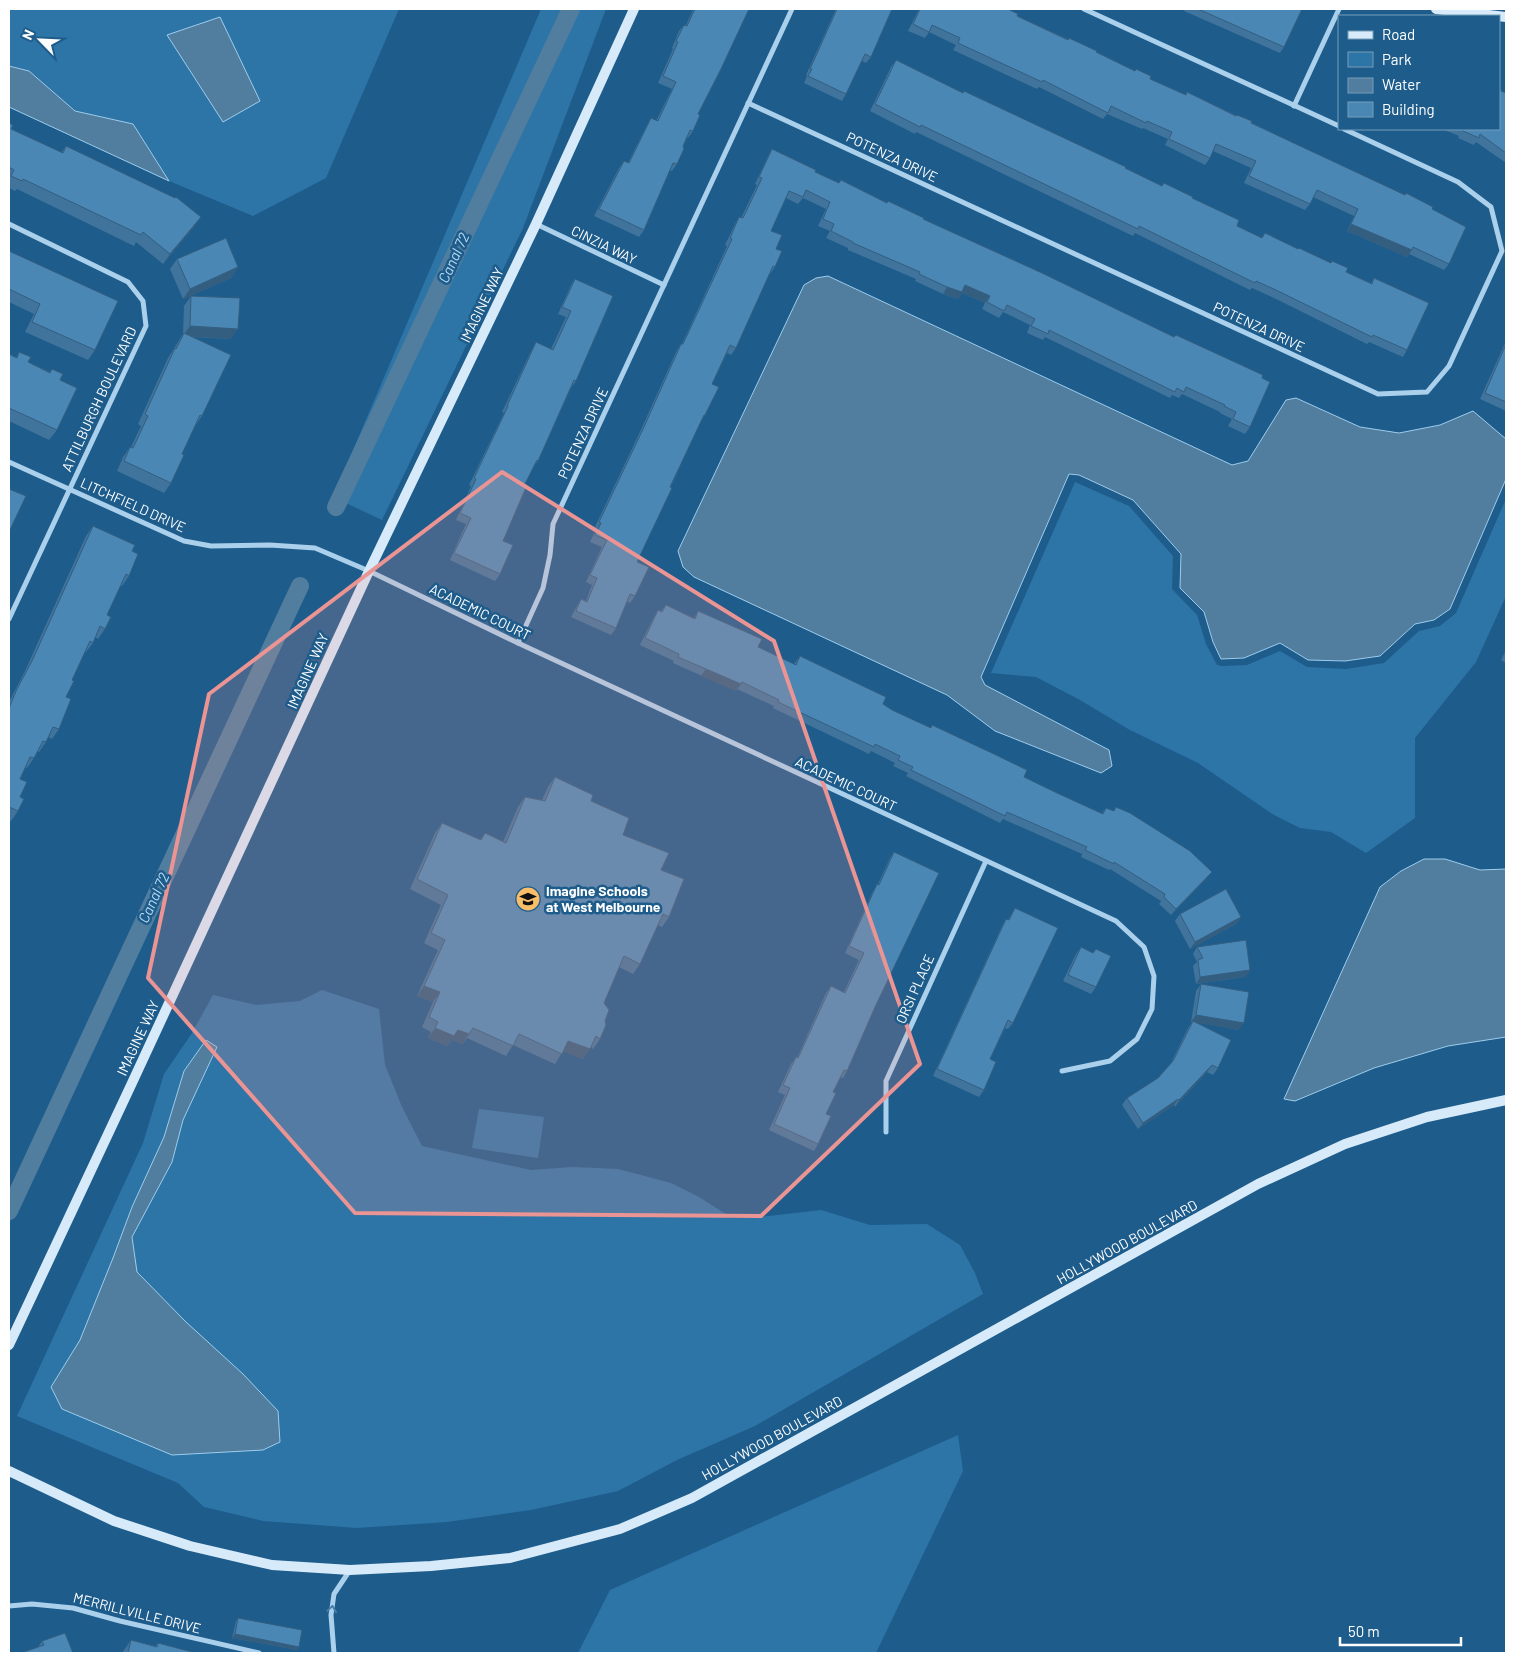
<svg xmlns="http://www.w3.org/2000/svg" width="1515" height="1662" font-family="Barlow,sans-serif">
<rect width="100%" height="100%" fill="#1d5c8b"/>
<g fill="#2e75a7">
<polygon points="9,9 399,9 326,178 253,216 169,181 133,124 75,111 29,71 9,66"/>
<polygon points="541,9 606,9 523,228 382,520 333,497"/>
<polygon points="1075,482 1129,506 1173,556 1172,589 1197,615 1206,644 1217,665 1222,666 1247,665 1280,651 1307,667 1346,669 1384,663 1419,631 1440,626 1456,613 1506,499 1506,596 1476,662 1415,738 1415,818 1366,853 1331,832 1300,828 1274,815 1198,763 1130,730 1080,700 1036,677 991,673"/>
<polygon points="322,990 379,1009 385,1065 402,1107 422,1146 531,1170 572,1167 618,1169 671,1183 699,1197 732,1218 760,1217 821,1210 870,1225 927,1224 960,1245 975,1273 983,1294 755,1426 677,1460 618,1491 531,1510 447,1522 357,1528 263,1521 204,1507 178,1483 17,1416 143,1143 164,1074 192,1033 213,995 256,1005 300,1001"/>
<polygon points="479,1109 544,1117 538,1158 472,1148"/>
<polygon points="958,1435 963,1471 876,1653 578,1653 610,1590"/>
</g>
<g fill="#517d9e" stroke="#9dcdee">
<polygon points="220,17 260,101 223,122 167,35"/>
<polygon points="9,66 29,71 75,111 133,124 169,181 9,107"/>
<polygon points="828,276 1232,465 1248,461 1286,400 1296,398 1360,427 1399,433 1440,425 1473,411 1506,439 1506,479 1450,609 1434,620 1415,624 1380,656 1345,661 1308,660 1280,643 1244,658 1221,659 1213,642 1204,612 1180,588 1181,554 1133,500 1079,475 1069,474 981,677 985,685 1109,750 1112,766 1101,773 995,731 947,695 694,577 683,567 678,551 804,285 816,278"/>
<polygon points="1424,859 1445,859 1480,870 1506,869 1506,1037 1448,1046 1374,1068 1295,1101 1284,1099 1380,887 1401,871"/>
<polygon points="206,1040 217,1047 183,1120 172,1162 132,1237 137,1272 186,1322 243,1374 278,1411 280,1442 263,1450 172,1455 62,1409 51,1387 80,1340 113,1258 132,1207 164,1137 184,1071"/>
</g>
<g fill="none" stroke-linecap="round" stroke-linejoin="round">
<g stroke="#517d9e" stroke-width="18">
<polyline points="336,507 571,9"/>
<polyline points="9,1211 300,586"/>
</g>
<g stroke="#aad0ec" stroke-width="5">
<polyline points="1084,9 1339,126"/>
<polyline points="748,103 1378,394 1427,392 1449,366 1502,251 1491,207 1458,182 1344,129"/>
<polyline points="1294,106 1339,9"/>
<polyline points="9,224 128,282 143,301 146,326 9,619"/>
<polyline points="536,224 664,285"/>
<polyline points="9,462 184,541 211,546 270,545 315,548 369,571 518,643 1116,921 1144,947 1154,976 1152,1009 1137,1039 1110,1061 1062,1071"/>
<polyline points="518,643 543,588 550,555 553,524 792,9"/>
<polyline points="886,1132 886,1081 986,861"/>
<polyline points="9,1606 32,1604 73,1608 120,1621 259,1653"/>
<polyline points="334,1653 331,1615 334,1594 350,1570"/>
</g>
<g stroke="#d6eaf9" stroke-width="10">
<polyline points="1436,9 1506,17"/>
<polyline points="9,1345 132,1083 369,571 536,224 634,9"/>
<polyline points="9,1471 114,1521 190,1546 272,1565 350,1570 431,1566 510,1558 620,1529 692,1498 1258,1184 1345,1144 1427,1117 1506,1100"/>
</g>
</g>
<g fill="#40749c">
<polygon points="691,9 749,9 698,114 693,131 688,138 687,137 683,146 677,164 672,171 670,170 644,230 639,237 594,216 619,168 624,161 628,163 647,125 651,118 656,121 672,89 658,83 673,49 672,48 679,31 684,25 686,25 693,10"/>
<polygon points="836,9 892,9 871,57 866,63 862,61 846,94 842,101 804,83 807,76 806,75"/>
<polygon points="919,9 1008,9 1017,16 1096,52 1150,79 1185,95 1187,92 1432,209 1449,264 1444,270 1409,254 1407,257 1347,231 1354,216 1313,197 1310,204 1305,210 1244,183 1251,168 1213,151 1210,158 1205,165 1165,145 1168,139 1143,128 1142,129 1107,114 1103,119 1039,87 1037,89 953,50 956,45 929,32 925,38 908,31"/>
<polygon points="1186,9 1302,9 1284,47 1280,53 1184,11"/>
<polygon points="896,60 962,93 1162,186 1164,183 1192,198 1237,226 1261,238 1265,233 1346,272 1371,283 1374,278 1407,350 1403,357 1369,342 1367,344 1274,298 1252,288 1250,290 1135,233 1133,236 916,132 915,134 870,111 891,67"/>
<polygon points="1506,93 1506,163 1476,142 1474,145 1458,138 1459,136 1442,129 1499,129"/>
<polygon points="9,123 11,129 61,153 66,146 194,227 163,264 136,242 134,246 17,189 15,191 9,188"/>
<polygon points="772,149 815,172 839,183 841,180 887,203 1174,337 1176,335 1262,378 1250,427 1245,434 1228,426 1232,419 1220,413 1220,412 1182,394 1179,398 1172,395 1170,398 1045,337 1043,340 1027,333 1030,325 1003,312 999,318 982,309 985,303 962,293 958,299 943,294 915,281 916,279 848,250 848,248 826,238 830,231 818,226 826,209 803,198 798,204 786,198 771,231 776,249 775,267 770,274 769,274 736,348 731,355 727,353 712,384 705,415 700,422 637,562 635,596 630,603 627,601 616,628 611,635 571,617 577,606 581,599 586,601 592,585 586,582 602,547 590,542 596,530 594,529 639,434 677,350 681,344 682,344 727,246 725,245 735,224 739,217 741,218 757,185 755,184 768,156"/>
<polygon points="9,251 95,350 88,360 25,332 34,314 9,302"/>
<polygon points="177,259 238,267 231,278 183,299 170,269"/>
<polygon points="575,279 576,381 571,388 538,461 533,467 525,484 503,541 500,574 495,581 450,560 466,524 456,520 471,486 469,485 504,413 502,412 532,349 536,342 551,349 566,317 558,314 571,285"/>
<polygon points="191,296 231,339 193,337 202,416 195,426 182,454 171,483 164,493 117,471 123,457 130,447 131,447 141,426 138,424 168,358 183,334 184,306"/>
<polygon points="1506,341 1506,411 1480,399"/>
<polygon points="19,352 28,362 50,372 52,369 60,380 57,430 49,440 9,421 9,354 16,358"/>
<polygon points="93,526 132,551 129,576 122,586 120,585 107,615 105,629 98,639 95,637 93,643 86,652 85,652 72,680 66,697 59,729 52,739 48,737 46,742 39,752 37,752 34,758 27,768 25,767 20,779 18,811 11,821 9,820 9,702 25,671 86,536"/>
<polygon points="666,605 694,618 698,611 758,647 794,664 800,656 892,710 930,728 932,725 1024,777 1057,793 1101,814 1106,808 1113,811 1116,807 1207,878 1171,915 1159,904 1161,901 1110,869 1109,870 1081,857 1082,854 1003,819 1000,823 906,776 908,773 893,766 895,763 871,751 869,754 773,708 774,706 737,689 736,691 673,663 674,661 640,645 654,617 658,610 661,611"/>
<polygon points="1506,650 1506,663 1501,660"/>
<polygon points="555,777 591,801 623,835 661,870 669,917 662,927 658,925 640,964 633,974 619,967 604,1003 605,1021 600,1039 593,1049 591,1047 583,1059 563,1051 555,1064 513,1045 506,1056 467,1038 462,1044 452,1040 447,1046 428,1038 431,1032 422,1027 433,1002 417,996 438,950 424,943 441,905 410,889 435,833 442,823 480,840 485,833 503,842 518,807 525,797 542,800 548,787"/>
<polygon points="894,852 875,1007 847,1071 843,1078 841,1077 833,1092 826,1114 818,1144 814,1151 769,1130 785,1095 778,1092 791,1064 796,1057 797,1058 826,993 831,986 844,992 859,960 845,953 873,891 878,884 890,858"/>
<polygon points="1015,908 1013,1023 1008,1029 1005,1028 990,1059 984,1090 979,1097 933,1076 1002,926 1006,919 1008,920"/>
<polygon points="1180,914 1241,917 1236,924 1190,949 1175,921"/>
<polygon points="1081,947 1093,953 1096,949 1096,987 1091,994 1063,981 1076,954"/>
<polygon points="1197,947 1250,970 1245,977 1196,984 1193,966 1197,962 1193,954"/>
<polygon points="1201,984 1239,1030 1195,1022 1218,1068 1213,1075 1207,1072 1175,1107 1174,1105 1138,1129 1122,1105 1127,1098 1158,1078 1170,1065 1188,1028 1192,1022 1191,1022 1196,991"/>
<polygon points="238,1618 299,1647 297,1650 232,1638 236,1621"/>
<polygon points="131,1640 155,1646 158,1643 196,1653 122,1653"/>
<polygon points="42,1641 73,1653 38,1647"/>
</g>
<g fill="#345e7f">
<polygon points="201,217 194,227 163,264 170,254"/>
<polygon points="1351,224 1412,250 1407,257 1347,231"/>
<polygon points="238,267 231,278 183,299 190,289"/>
<polygon points="965,285 990,296 985,303 962,293 958,299 943,294 947,287"/>
<polygon points="190,326 238,329 231,339 183,336"/>
<polygon points="706,669 741,684 736,691 701,676"/>
<polygon points="1212,872 1207,878 1171,915 1176,909"/>
<polygon points="1241,917 1236,924 1190,949 1195,942"/>
<polygon points="1250,970 1245,977 1196,984 1200,977"/>
<polygon points="424,986 440,992 433,1002 417,996"/>
<polygon points="1196,1015 1244,1023 1239,1030 1191,1022"/>
<polygon points="435,1028 458,1030 469,1034 462,1044 452,1040 447,1046 428,1038"/>
<polygon points="568,1041 590,1049 583,1059 561,1051"/>
<polygon points="1212,1065 1207,1072 1175,1107 1179,1100"/>
<polygon points="1178,1099 1174,1105 1138,1129 1143,1123"/>
<polygon points="235,1634 299,1647 297,1650 232,1638"/>
</g>
<g fill="#4a87b5" stroke="#345e7f">
<polygon points="695,9 749,9 721,69 698,114 700,115 693,131 690,130 683,146 684,149 677,164 673,163 644,230 599,209 624,161 629,163 651,118 658,121 676,82 663,76 678,42 676,41 684,25 687,26"/>
<polygon points="837,9 892,9 871,57 865,54 846,94 808,76 812,69 810,69"/>
<polygon points="920,9 1008,9 1018,14 1017,16 1068,40 1069,38 1097,51 1096,52 1135,71 1136,69 1151,76 1150,79 1186,95 1187,92 1236,116 1237,115 1252,121 1251,123 1405,195 1406,193 1433,207 1432,209 1466,227 1449,264 1413,247 1412,250 1351,224 1358,209 1317,190 1310,204 1249,176 1256,161 1216,144 1210,158 1169,139 1172,132 1147,121 1146,123 1111,106 1108,113 1043,80 1042,82 958,43 960,38 932,25 929,32 913,24"/>
<polygon points="1198,9 1302,9 1284,47"/>
<polygon points="896,60 963,93 964,91 1126,167 1125,168 1162,186 1164,183 1193,197 1192,198 1239,220 1237,226 1262,238 1265,233 1298,249 1299,248 1331,263 1332,261 1348,268 1346,272 1372,284 1374,278 1429,303 1407,350 1373,335 1372,337 1278,291 1256,281 1255,283 1139,226 1138,229 921,125 920,127 875,104"/>
<polygon points="1499,90 1506,93 1506,153 1480,134 1479,138 1463,131 1463,130 1461,129 1499,129"/>
<polygon points="9,123 13,125 11,129 63,153 66,146 175,198 176,197 201,217 170,254 143,232 141,235 23,179 22,181 11,176 14,170 9,167"/>
<polygon points="772,149 816,170 815,172 839,183 841,180 887,203 888,201 924,218 923,219 1042,273 1174,337 1176,335 1263,375 1262,378 1270,382 1250,427 1233,419 1236,412 1224,406 1225,405 1186,387 1184,392 1177,388 1175,392 1049,330 1048,334 1031,326 1035,319 1007,305 1004,311 987,302 990,296 965,285 962,292 947,287 919,274 920,272 853,243 853,242 831,231 834,224 823,219 830,202 806,190 803,197 789,191 771,231 782,235 776,249 782,251 775,267 773,266 736,348 730,345 712,384 719,387 705,415 704,415 670,487 672,488 637,562 649,567 635,596 630,594 616,628 576,611 581,599 587,602 597,578 590,575 607,540 595,535 601,523 599,522 644,427 681,344 683,344 732,239 730,238 739,217 743,218 762,178 759,177"/>
<polygon points="226,238 238,267 190,289 177,259"/>
<polygon points="9,251 118,301 95,350 32,322 40,304 9,289"/>
<polygon points="575,279 613,296 576,381 574,380 538,461 537,460 525,484 527,485 503,541 513,545 500,574 454,553 471,518 460,513 476,479 474,478 508,406 507,406 536,342 553,350 571,311 562,307"/>
<polygon points="191,296 240,298 238,329 190,326"/>
<polygon points="184,333 231,355 202,416 200,415 182,454 184,455 171,483 124,461 130,447 133,448 148,416 145,414 175,348 176,349"/>
<polygon points="1506,344 1506,402 1485,393"/>
<polygon points="19,352 31,357 28,362 50,373 52,369 63,374 60,380 77,388 57,430 9,408 9,354 17,358"/>
<polygon points="9,489 26,496 9,532"/>
<polygon points="93,526 135,545 132,551 138,554 129,576 126,574 107,615 111,617 105,629 100,626 93,643 90,641 72,680 74,681 66,697 71,699 59,729 53,727 46,742 43,741 34,758 30,757 20,779 27,782 20,797 24,799 18,811 9,807 9,708 17,689 32,661"/>
<polygon points="666,605 695,619 698,611 762,639 758,647 796,665 800,656 867,688 886,697 883,704 892,710 931,728 932,725 994,754 1027,770 1024,777 1057,793 1103,814 1106,808 1114,811 1116,807 1130,813 1190,851 1212,872 1176,909 1164,897 1165,894 1114,862 1114,864 1085,850 1087,847 1007,812 1005,816 911,770 913,767 898,760 900,756 875,744 874,747 778,702 779,700 742,682 741,684 678,657 679,654 645,638 658,610 662,612"/>
<polygon points="555,777 593,795 591,801 629,818 623,835 669,853 661,870 684,879 669,917 663,914 640,964 624,956 604,1003 609,1010 605,1021 606,1025 600,1039 596,1036 590,1049 568,1041 562,1054 519,1034 513,1046 473,1028 469,1034 458,1030 454,1036 435,1028 438,1022 429,1017 440,992 424,986 445,940 431,933 448,895 417,879 442,823 481,840 485,833 506,843 525,797 545,801"/>
<polygon points="894,852 939,873 875,1007 847,1071 844,1070 833,1092 836,1093 826,1114 831,1116 818,1144 774,1124 790,1088 783,1085 796,1057 798,1058 831,986 845,993 864,953 849,946 877,884 879,885"/>
<polygon points="1226,889 1241,917 1195,942 1180,914"/>
<polygon points="1015,908 1058,928 1013,1023 1008,1020 990,1059 996,1062 984,1090 937,1069 1006,919 1009,920"/>
<polygon points="1246,940 1250,970 1200,977 1198,960 1203,958 1197,947"/>
<polygon points="1081,947 1093,953 1096,949 1111,956 1096,987 1068,975"/>
<polygon points="1201,984 1249,992 1244,1023 1196,1015"/>
<polygon points="1193,1021 1231,1040 1218,1068 1212,1065 1179,1100 1178,1099 1143,1123 1127,1098 1158,1078 1173,1061"/>
<polygon points="238,1618 302,1630 299,1647 235,1634"/>
<polygon points="65,1633 73,1653 21,1653 44,1645 42,1641"/>
<polygon points="131,1640 157,1647 158,1643 196,1653 128,1653"/>
</g>
<defs><path id="oneway-chevron" d="M-2-3.5L2.5 0L-2 3.5" fill="none" stroke-width="1.6" stroke-linecap="round" stroke-linejoin="round" transform="scale(1.25)"/></defs>
<use stroke="#477fa8" href="#oneway-chevron" transform="translate(332 1609) rotate(-82)"/>
<path fill="#ea9494" fill-opacity="0.2" stroke="#ea9494" stroke-width="4" stroke-linejoin="round" d="M502,472L774,641L920,1064L761,1216L355,1213L148,978L209,694Z"/>
<defs>
<symbol id="school-disc" viewBox="-11 -11 22 22"><circle r="9.5" fill="#fbbe68" stroke="#1d5c8b"/><path d="M0-5L7-2L0 1L-7-2ZM-4 1L0 2.5L4 1V4Q0 6-4 4Z" fill="#111"/></symbol>
</defs>
<g fill-rule="evenodd">
<use href="#school-disc" x="514" y="885" width="28" height="28"/>
</g>
<g text-anchor="middle" stroke-width="5" stroke-linejoin="round" paint-order="stroke">
<g font-size="14" fill="#fff" stroke="#1d5c8b">
<text transform="translate(892 157) rotate(25)" y="5">POTENZA DRIVE</text>
<text transform="translate(604 245) rotate(26)" y="5">CINZIA WAY</text>
<text transform="translate(482 305) rotate(-64)" y="5">IMAGINE WAY</text>
<text transform="translate(1259 327) rotate(25)" y="5">POTENZA DRIVE</text>
<text transform="translate(99 399) rotate(-65)" y="5">ATTILBURGH BOULEVARD</text>
<text transform="translate(583 433) rotate(-65)" y="5">POTENZA DRIVE</text>
<text transform="translate(133 505) rotate(24)" y="5">LITCHFIELD DRIVE</text>
<text transform="translate(480 612) rotate(26)" y="5">ACADEMIC COURT</text>
<text transform="translate(308 671) rotate(-66)" y="5">IMAGINE WAY</text>
<text transform="translate(846 784) rotate(25)" y="5">ACADEMIC COURT</text>
<text transform="translate(915 989) rotate(-66)" y="5">ORSI PLACE</text>
<text transform="translate(138 1038) rotate(-65)" y="5">IMAGINE WAY</text>
<text transform="translate(1127 1242) rotate(-29)" y="5">HOLLYWOOD BOULEVARD</text>
<text transform="translate(772 1438) rotate(-29)" y="5">HOLLYWOOD BOULEVARD</text>
<text transform="translate(137 1613) rotate(14)" y="5">MERRILLVILLE DRIVE</text>
</g>
<g font-size="14" font-weight="bold" fill="#fff" stroke="#1d5c8b" text-anchor="start">
<text x="546" y="896">Imagine Schools<tspan x="546" dy="16">at West Melbourne</tspan></text>
</g>
<g font-size="15" font-style="italic" fill="#b6daf3" stroke="#1d5c8b">
<text transform="translate(454 258) rotate(-65)" y="5">Canal 72</text>
<text transform="translate(154 898) rotate(-65)" y="5">Canal 72</text>
</g>
</g>
<rect width="1515" height="1662" fill="none" stroke="#ffffff" stroke-width="20"/>
<rect x="1338" y="15" width="162" height="115" fill="#1d5c8b" stroke="#779db9"/>
<rect x="1348" y="31" width="25" height="8" fill="#d6eaf9" stroke="#779db9"/>
<text x="1382" y="40" font-size="15" fill="#ffffff">Road</text>
<rect x="1348" y="52" width="25" height="15" fill="#2e75a7" stroke="#779db9"/>
<text x="1382" y="65" font-size="15" fill="#ffffff">Park</text>
<rect x="1348" y="78" width="25" height="15" fill="#517d9e" stroke="#779db9"/>
<text x="1382" y="90" font-size="15" fill="#ffffff">Water</text>
<rect x="1348" y="102" width="25" height="15" fill="#4a87b5" stroke="#779db9"/>
<text x="1382" y="115" font-size="15" fill="#ffffff">Building</text>
<g transform="translate(40 40) rotate(294)" stroke="#1d5c8b" stroke-width="4" paint-order="stroke">
<path d="M0-4L9 19L0 12L-9 19Z" fill="#ffffff"/>
<text y="-8" font-size="14" font-weight="bold" text-anchor="middle" fill="#ffffff">N</text>
</g>
<path d="M1340 1637v8h121v-8" fill="none" stroke="#ffffff" stroke-width="2.5"/>
<text x="1348" y="1637" font-size="15" fill="#ffffff" stroke="#1d5c8b" stroke-width="4" paint-order="stroke">50 m</text>
</svg>
